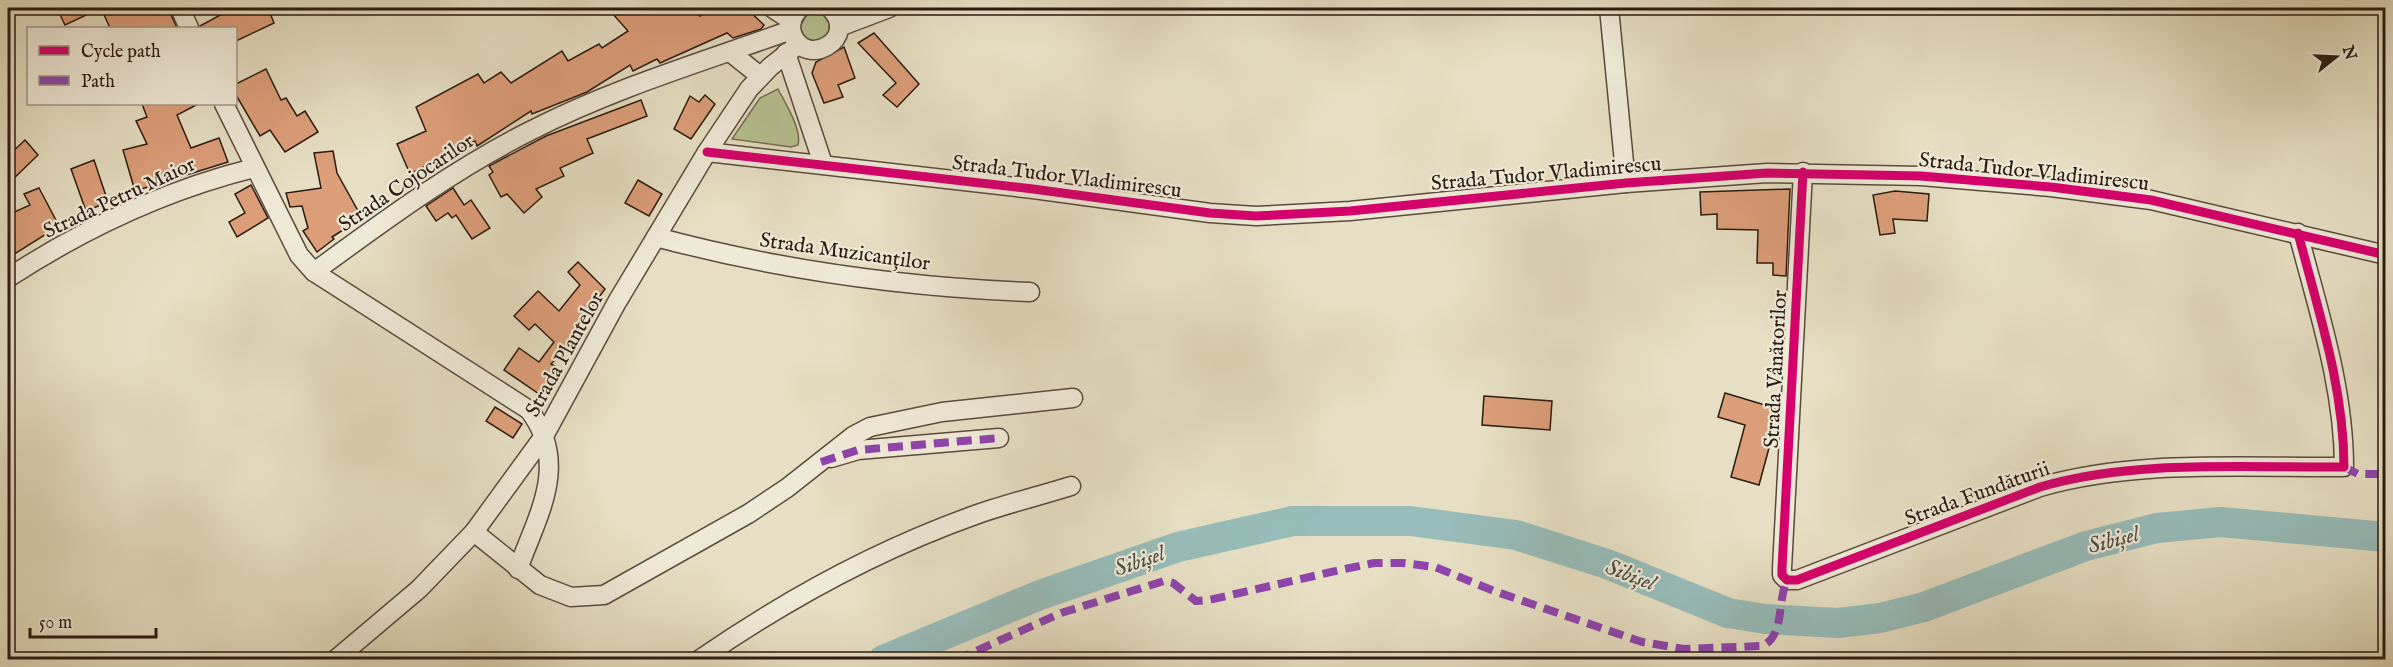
<svg xmlns="http://www.w3.org/2000/svg" width="2393" height="667" font-family="'IM FELL English',serif">
<rect width="100%" height="100%" fill="#e6dfc3"/>
<filter id="stains"><feTurbulence type="fractalNoise" baseFrequency=".00333" numOctaves="4"/><feColorMatrix values="0 0 0 0 .2 0 0 0 0 .09 0 0 0 0 .02 0 0 0 .5 -.17"/></filter>
<radialGradient id="worn" r=".72"><stop offset=".6" stop-color="#630" stop-opacity="0"/><stop offset="1" stop-color="#630" stop-opacity=".3"/></radialGradient>
<g fill="#b7c192" stroke="#726e52" stroke-width="1.5">
<polygon points="811,8 822,9 832,19 828,37 810,43 797,31"/>
<path d="M778,89C785,103 802,129 798,145L791,147L732,139L760,98Z"/>
</g>
<g fill="none" stroke-linecap="round" stroke-linejoin="round">
<polyline stroke="#97bcb9" stroke-width="30" points="883,660 1040,595 1178,547 1293,521 1410,521 1516,535 1607,564 1728,613 1765,619 1838,623 1880,618 1924,607 2086,546 2157,528 2221,522 2386,537"/>
</g>
<g fill="#dc9e79" stroke="#2c1a11" stroke-width="1.5">
<polygon points="57,8 168,8 177,28 110,28 101,8 65,25"/>
<polygon points="233,8 268,8 274,23 236,41 236,28 200,28 200,26"/>
<polygon points="620,8 693,8 700,16 707,8 746,8 764,25 761,29 733,38 727,33 660,63 657,59 633,71 630,65 587,92 532,114 531,111 477,146 475,141 410,174 397,144 426,131 416,107 478,74 484,83 501,72 511,83 562,51 568,61 599,44 602,48 628,31 612,13"/>
<polygon points="874,33 919,84 897,107 883,95 896,83 858,43"/>
<polygon points="844,47 855,78 838,85 843,97 824,103 812,73 816,62"/>
<polygon points="266,69 281,100 286,98 297,116 305,111 318,132 285,152 270,130 260,136 236,95 236,84"/>
<polygon points="705,95 715,104 691,139 674,129 690,96 699,102"/>
<polygon points="641,100 647,116 587,139 593,153 560,168 564,176 536,189 542,197 524,213 507,194 501,197 489,175 493,172 489,166 546,136"/>
<polygon points="142,104 198,104 177,115 191,148 219,138 228,162 135,191 123,150 147,144 136,121 147,117"/>
<polygon points="25,140 38,155 8,184 8,156"/>
<polygon points="333,151 337,173 362,218 332,237 334,239 317,252 303,231 308,228 302,206 290,207 286,193 321,188 314,153"/>
<polygon points="94,160 108,202 86,211 71,169"/>
<polygon points="638,180 662,194 649,216 625,203"/>
<polygon points="251,185 268,218 237,237 229,222 245,213 235,194"/>
<polygon points="39,188 59,226 8,258 8,215 30,205 24,194"/>
<polygon points="453,188 464,205 471,200 490,228 472,239 456,215 452,218 448,213 436,221 426,206"/>
<polygon points="1790,189 1786,276 1773,275 1773,263 1757,263 1758,230 1717,229 1717,214 1701,215 1700,192"/>
<polygon points="1895,191 1929,194 1927,221 1893,219 1895,233 1880,235 1873,195"/>
<polygon points="578,262 605,289 577,327 581,331 551,364 558,368 555,373 557,375 542,396 504,370 519,348 539,362 554,342 535,324 529,330 514,316 538,291 559,311 580,285 568,272"/>
<polygon points="1725,393 1775,408 1764,447 1769,448 1759,485 1731,477 1745,425 1718,417"/>
<polygon points="1484,396 1552,401 1550,430 1482,425"/>
<polygon points="495,407 522,424 513,438 486,421"/>
</g>
<g fill="none" stroke-linecap="round" stroke-linejoin="round">
<defs>
<g id="minor">
<polyline points="180,8 189,28"/>
<polyline points="772,8 792,21"/>
<path d="M800,8C793,15 789,23 792,33C804,70 861,39 830,8"/>
<polyline points="1609,8 1626,183"/>
<polyline points="839,27 889,8"/>
<polyline points="730,52 760,76"/>
<polyline points="786,53 823,164"/>
<path d="M224,104L299,255L314,272L529,410C570,464 538,514 518,569"/>
<polyline points="707,152 1033,189 1210,213 1256,216 1350,211 1626,183 1767,173 1921,176 2051,187 2151,200 2386,255"/>
<path d="M1803,172L1782,568V575L1787,580H1797L2040,487C2136,459 2245,468 2344,467C2344,387 2318,310 2298,233"/>
<path d="M656,237C779,270 903,287 1030,292"/>
<path d="M314,272C384,221 454,169 532,130C614,88 705,61 791,30"/>
<path d="M8,278C83,229 166,190 254,168"/>
<polyline points="831,458 858,450 999,438"/>
<polyline points="474,532 540,585 571,597 604,595 748,514 787,488 853,436 870,427 942,412 1073,398"/>
<polyline points="335,660 419,589 474,532 544,436 617,302 707,152 749,89 770,67 799,44"/>
<path d="M699,660C784,601 877,550 975,515C1006,504 1039,496 1071,486"/>
</g>
</defs>
<use href="#minor" stroke="#5a4b3e" stroke-width="21"/>
<use href="#minor" stroke="#efead8" stroke-width="18"/>
<g stroke="#8e44ad" stroke-width="8" stroke-dasharray="15 8" stroke-linecap="butt">
<polyline points="821,462 858,450 999,438"/>
<polyline points="2344,467 2358,474 2386,474"/>
<path d="M956,660L1061,613L1164,581L1173,583L1196,601L1209,600L1340,570L1374,563H1403L1435,567L1494,591L1642,642L1684,649L1762,646C1785,636 1777,601 1787,580"/>
</g>
<defs>
<g id="cycleway">
<polyline points="707,152 1033,189 1210,213 1256,216 1350,211 1626,183 1767,173 1921,176 2051,187 2151,200 2386,255"/>
<path d="M1803,172L1782,568V575L1787,580H1797L2040,487C2136,459 2245,468 2344,467C2344,387 2318,310 2298,233"/>
</g>
</defs>
<use href="#cycleway" stroke="#efead8" stroke-width="13"/>
<use href="#cycleway" stroke="#d6006c" stroke-width="9"/>
</g>
<g text-anchor="middle" stroke-width="4.5" stroke-linejoin="round" paint-order="stroke">
<g font-size="21" fill="#2c1a11" stroke="#efead8">
<text transform="translate(2034 171) rotate(6)" y="7">Strada Tudor Vladimirescu</text>
<text transform="translate(1546 173) rotate(-5)" y="7">Strada Tudor Vladimirescu</text>
<text transform="translate(1067 176) rotate(7)" y="7">Strada Tudor Vladimirescu</text>
<text transform="translate(406 182) rotate(-34)" y="7">Strada Cojocarilor</text>
<text transform="translate(119 197) rotate(-25)" y="7">Strada Petru Maior</text>
<text transform="translate(845 251) rotate(8)" y="7">Strada Muzicanților</text>
<text transform="translate(564 354) rotate(-61)" y="7">Strada Plantelor</text>
<text transform="translate(1775 369) rotate(-87)" y="7">Strada Vânătorilor</text>
<text transform="translate(1977 493) rotate(-20)" y="7">Strada Fundăturii</text>
</g>
<g font-size="22" font-style="italic" fill="#4c4b43" stroke="#efead8">
<text transform="translate(2113 539) rotate(-15)" y="8">Sibișel</text>
<text transform="translate(1139 560) rotate(-19)" y="8">Sibișel</text>
<text transform="translate(1631 574) rotate(21)" y="8">Sibișel</text>
</g>
</g>
<rect width="2393" height="667" fill="none" stroke="#e6dfc3" stroke-width="30"/>
<rect x="9" y="9" width="2375" height="649" fill="none" stroke="#2c1a11" stroke-width="3"/>
<rect x="15" y="15" width="2363" height="637" fill="none" stroke="#2c1a11" stroke-width="1.5"/>
<rect x="27" y="27" width="210" height="78" fill="#efead8" stroke="#a19788" stroke-width="1.5"/>
<rect x="39" y="46" width="30" height="9" fill="#d6006c" stroke="#a19788" stroke-width="1.5"/>
<text x="81" y="57" font-size="18" fill="#2c1a11">Cycle path</text>
<rect x="39" y="76" width="30" height="9" fill="#8e44ad" stroke="#a19788" stroke-width="1.5"/>
<text x="81" y="87" font-size="18" fill="#2c1a11">Path</text>
<g transform="translate(2336 57) rotate(72)" stroke="#efead8" stroke-width="4.5" paint-order="stroke">
<path d="M0-4.5L10 22L0 15L-10 22Z" fill="#2c1a11"/>
<text y="-9" font-size="16" font-weight="bold" text-anchor="middle" fill="#2c1a11">N</text>
</g>
<path d="M30 628v9h126v-9" fill="none" stroke="#2c1a11" stroke-width="3"/>
<text x="39" y="628" font-size="18" fill="#2c1a11" stroke="#efead8" stroke-width="4.5" paint-order="stroke">50 m</text>
<rect width="100%" height="100%" filter="url(#stains)"/>
<rect width="100%" height="100%" fill="url(#worn)"/>
</svg>
